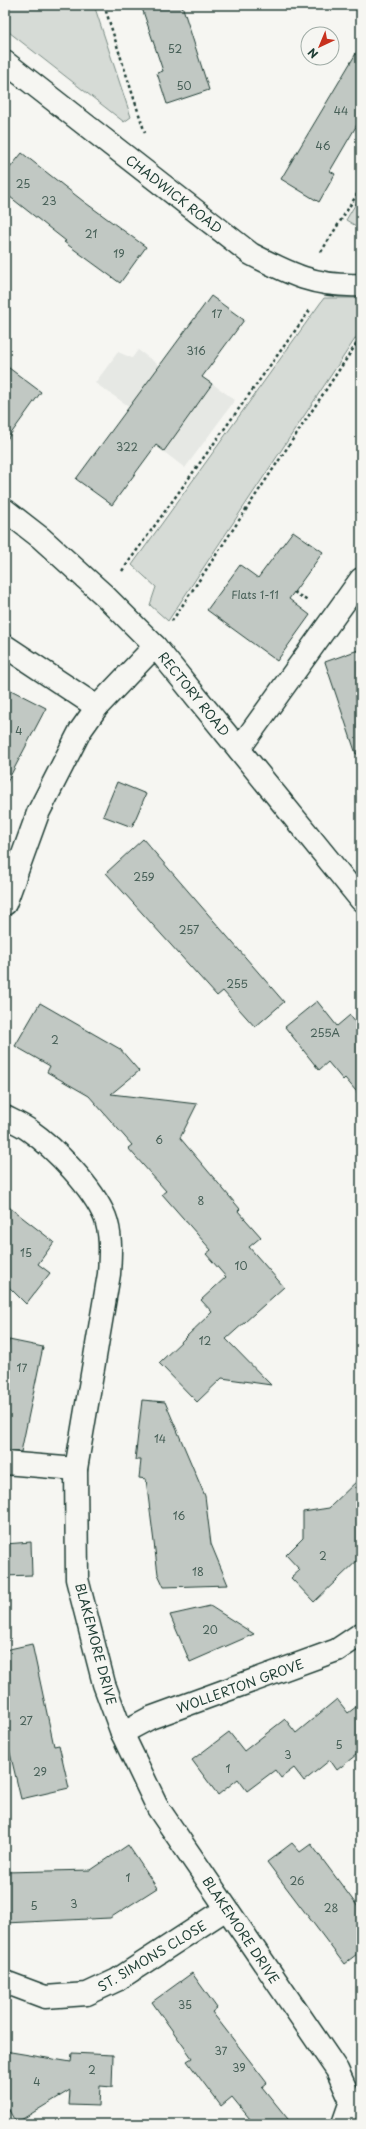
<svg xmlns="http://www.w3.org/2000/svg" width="366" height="2129" font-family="'Playpen Sans',sans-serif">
<rect width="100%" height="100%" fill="#f6f6f2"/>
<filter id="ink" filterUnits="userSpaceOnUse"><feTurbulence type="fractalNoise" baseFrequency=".025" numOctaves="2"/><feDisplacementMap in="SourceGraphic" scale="8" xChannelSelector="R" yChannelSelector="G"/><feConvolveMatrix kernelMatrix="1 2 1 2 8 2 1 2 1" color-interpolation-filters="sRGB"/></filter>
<g filter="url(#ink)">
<polygon fill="#e6e8e4" points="138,350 160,366 170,353 235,400 185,468 121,419 130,407 95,383 118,352 132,358"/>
<g fill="#d6dbd6" stroke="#7a8c85">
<polygon points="5,5 94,5 131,117 124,122 5,29"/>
<polygon points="361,195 361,229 346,220"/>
<polygon points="324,298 359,298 361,305 361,330 168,621 150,605 156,587 132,565"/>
</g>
<g fill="#c1c8c3" stroke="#1f3d34">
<polygon points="141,5 182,5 209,90 167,104 157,73 163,71"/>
<polygon points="361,45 361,118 330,171 335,174 319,202 281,179"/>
<polygon points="22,153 83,201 146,247 120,283 64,242 66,241 5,193 5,174"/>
<polygon points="211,296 244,320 202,377 212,384 164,451 156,445 112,505 76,479"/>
<polygon points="5,365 41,392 5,442"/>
<polygon points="293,531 323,552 289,599 310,615 277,661 207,610 240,565 258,578"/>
<polygon points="361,649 361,753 356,754 325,662"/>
<polygon points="5,687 46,708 5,786"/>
<polygon points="117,782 146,794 132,827 103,816"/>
<polygon points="143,839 284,1002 255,1027 223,991 217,996 106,873"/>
<polygon points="317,1001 337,1026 350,1015 361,1030 361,1097 345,1078 343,1080 328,1062 319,1070 285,1027"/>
<polygon points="40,1003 120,1049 139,1071 111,1094 197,1104 180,1138 240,1209 238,1211 261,1237 249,1247 284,1287 226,1339 271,1385 222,1378 197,1402 159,1363 212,1312 201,1300 226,1277 206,1254 211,1250 162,1194 166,1191 128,1148 132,1145 89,1096 47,1072 50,1066 15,1046"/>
<polygon points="5,1204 54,1242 38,1264 50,1273 26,1304 9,1287 5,1269"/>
<polygon points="9,1340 43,1347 21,1452 5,1451 5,1361"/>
<polygon points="142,1400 165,1402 205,1496 211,1544 228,1585 164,1587 158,1574 146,1479 139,1478 141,1460 135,1460"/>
<polygon points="361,1477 361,1557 314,1602 291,1578 300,1570 286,1555 303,1538 303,1512 329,1508"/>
<polygon points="31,1542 32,1575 5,1576 5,1544"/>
<polygon points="210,1606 254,1634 190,1662 170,1615"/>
<polygon points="32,1644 54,1746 59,1745 69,1788 21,1799 5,1732 5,1650"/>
<polygon points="337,1699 348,1713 361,1703 361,1751 337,1770 330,1760 304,1781 294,1768 281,1778 275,1770 247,1791 238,1779 218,1795 192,1760 229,1732 244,1751 285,1719 296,1733"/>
<polygon points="292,1843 300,1852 311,1844 361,1911 361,1951 344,1964 267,1862"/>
<polygon points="128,1845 157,1888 110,1918 5,1923 5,1872 91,1870"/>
<polygon points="192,1973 217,2008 212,2012 267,2083 262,2087 292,2124 254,2124 232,2097 221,2106 187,2061 192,2058 152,2002"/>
<polygon points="5,2051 71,2062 72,2053 113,2055 112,2087 100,2086 99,2106 69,2105 70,2090 16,2123 5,2103"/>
</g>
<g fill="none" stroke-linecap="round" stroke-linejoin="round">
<defs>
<g id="minor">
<path d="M5,62L251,254C290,274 315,287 361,285"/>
<polyline points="5,510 41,538 104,595 155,646 361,900"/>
<polyline points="5,646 97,707"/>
<polyline points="239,749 361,579"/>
<polyline points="5,904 38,813 80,731 97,707 155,646"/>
<path d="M5,1117C13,1121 22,1125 29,1130C55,1148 93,1188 105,1217C112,1235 110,1256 109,1274L76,1469L77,1579L104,1684L122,1733L158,1808L337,2070L351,2101L343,2124"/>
<polyline points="5,1463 76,1469"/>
<polyline points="122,1733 150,1718 337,1650 361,1634"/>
<polyline points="5,1982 45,1997 87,1994 117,1980 226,1909"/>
</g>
</defs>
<use href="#minor" stroke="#1f3d34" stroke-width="25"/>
<g stroke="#1f3d34" stroke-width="2.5" stroke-dasharray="3 3" stroke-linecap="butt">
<polyline points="104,5 145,133"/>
<polyline points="321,252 361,188"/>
<polyline points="122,571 310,310"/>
<polyline points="294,592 309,602"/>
<polyline points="172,621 361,337"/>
</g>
<use href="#minor" stroke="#f6f6f2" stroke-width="22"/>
</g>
</g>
<g text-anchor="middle" stroke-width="3" stroke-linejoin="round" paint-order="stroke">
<g font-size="11" fill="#486058">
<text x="175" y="53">52</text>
<text x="184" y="90">50</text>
<text x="341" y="115">44</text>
<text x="323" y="150">46</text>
<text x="23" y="188">25</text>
<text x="49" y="205">23</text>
<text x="91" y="238">21</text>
<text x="119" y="258">19</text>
<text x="217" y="318">17</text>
<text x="196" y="355">316</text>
<text x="127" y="451">322</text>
<text x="255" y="599">Flats 1-11</text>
<text x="19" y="735">4</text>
<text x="144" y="881">259</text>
<text x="189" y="934">257</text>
<text x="237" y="988">255</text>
<text x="325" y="1037">255A</text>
<text x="55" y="1044">2</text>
<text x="159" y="1144">6</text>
<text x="201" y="1205">8</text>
<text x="26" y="1257">15</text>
<text x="241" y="1270">10</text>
<text x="205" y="1345">12</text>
<text x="22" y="1372">17</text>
<text x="160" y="1443">14</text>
<text x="179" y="1520">16</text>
<text x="323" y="1560">2</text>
<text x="198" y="1576">18</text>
<text x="210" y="1634">20</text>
<text x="26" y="1725">27</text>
<text x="339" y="1749">5</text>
<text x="288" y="1759">3</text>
<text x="228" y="1773">1</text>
<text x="40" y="1776">29</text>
<text x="128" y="1882">1</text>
<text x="297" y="1885">26</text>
<text x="74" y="1908">3</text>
<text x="34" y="1910">5</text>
<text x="331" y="1912">28</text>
<text x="185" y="2009">35</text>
<text x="221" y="2055">37</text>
<text x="239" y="2072">39</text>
<text x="92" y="2074">2</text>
<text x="37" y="2086">4</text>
</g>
<g font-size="13" fill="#1f3d34" stroke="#f6f6f2">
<text transform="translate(174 194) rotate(38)" y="5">CHADWICK ROAD</text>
<text transform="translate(194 694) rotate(51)" y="5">RECTORY ROAD</text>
<text transform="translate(96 1644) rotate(75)" y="5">BLAKEMORE DRIVE</text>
<text transform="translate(240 1686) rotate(-20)" y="5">WOLLERTON GROVE</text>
<text transform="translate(241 1930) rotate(56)" y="5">BLAKEMORE DRIVE</text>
<text transform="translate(152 1956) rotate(-31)" y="5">ST. SIMONS CLOSE</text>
</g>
</g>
<rect width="366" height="2129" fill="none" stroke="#f6f6f2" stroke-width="20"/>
<rect x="10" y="10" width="346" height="2109" fill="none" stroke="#1f3d34" stroke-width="1.5" filter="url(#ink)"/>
<g transform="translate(320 46) rotate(224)"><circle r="19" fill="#f6f6f2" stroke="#a0aca6"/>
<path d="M0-3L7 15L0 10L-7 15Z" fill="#c8321e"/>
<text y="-6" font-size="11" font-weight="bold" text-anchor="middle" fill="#1f3d34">N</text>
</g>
</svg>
